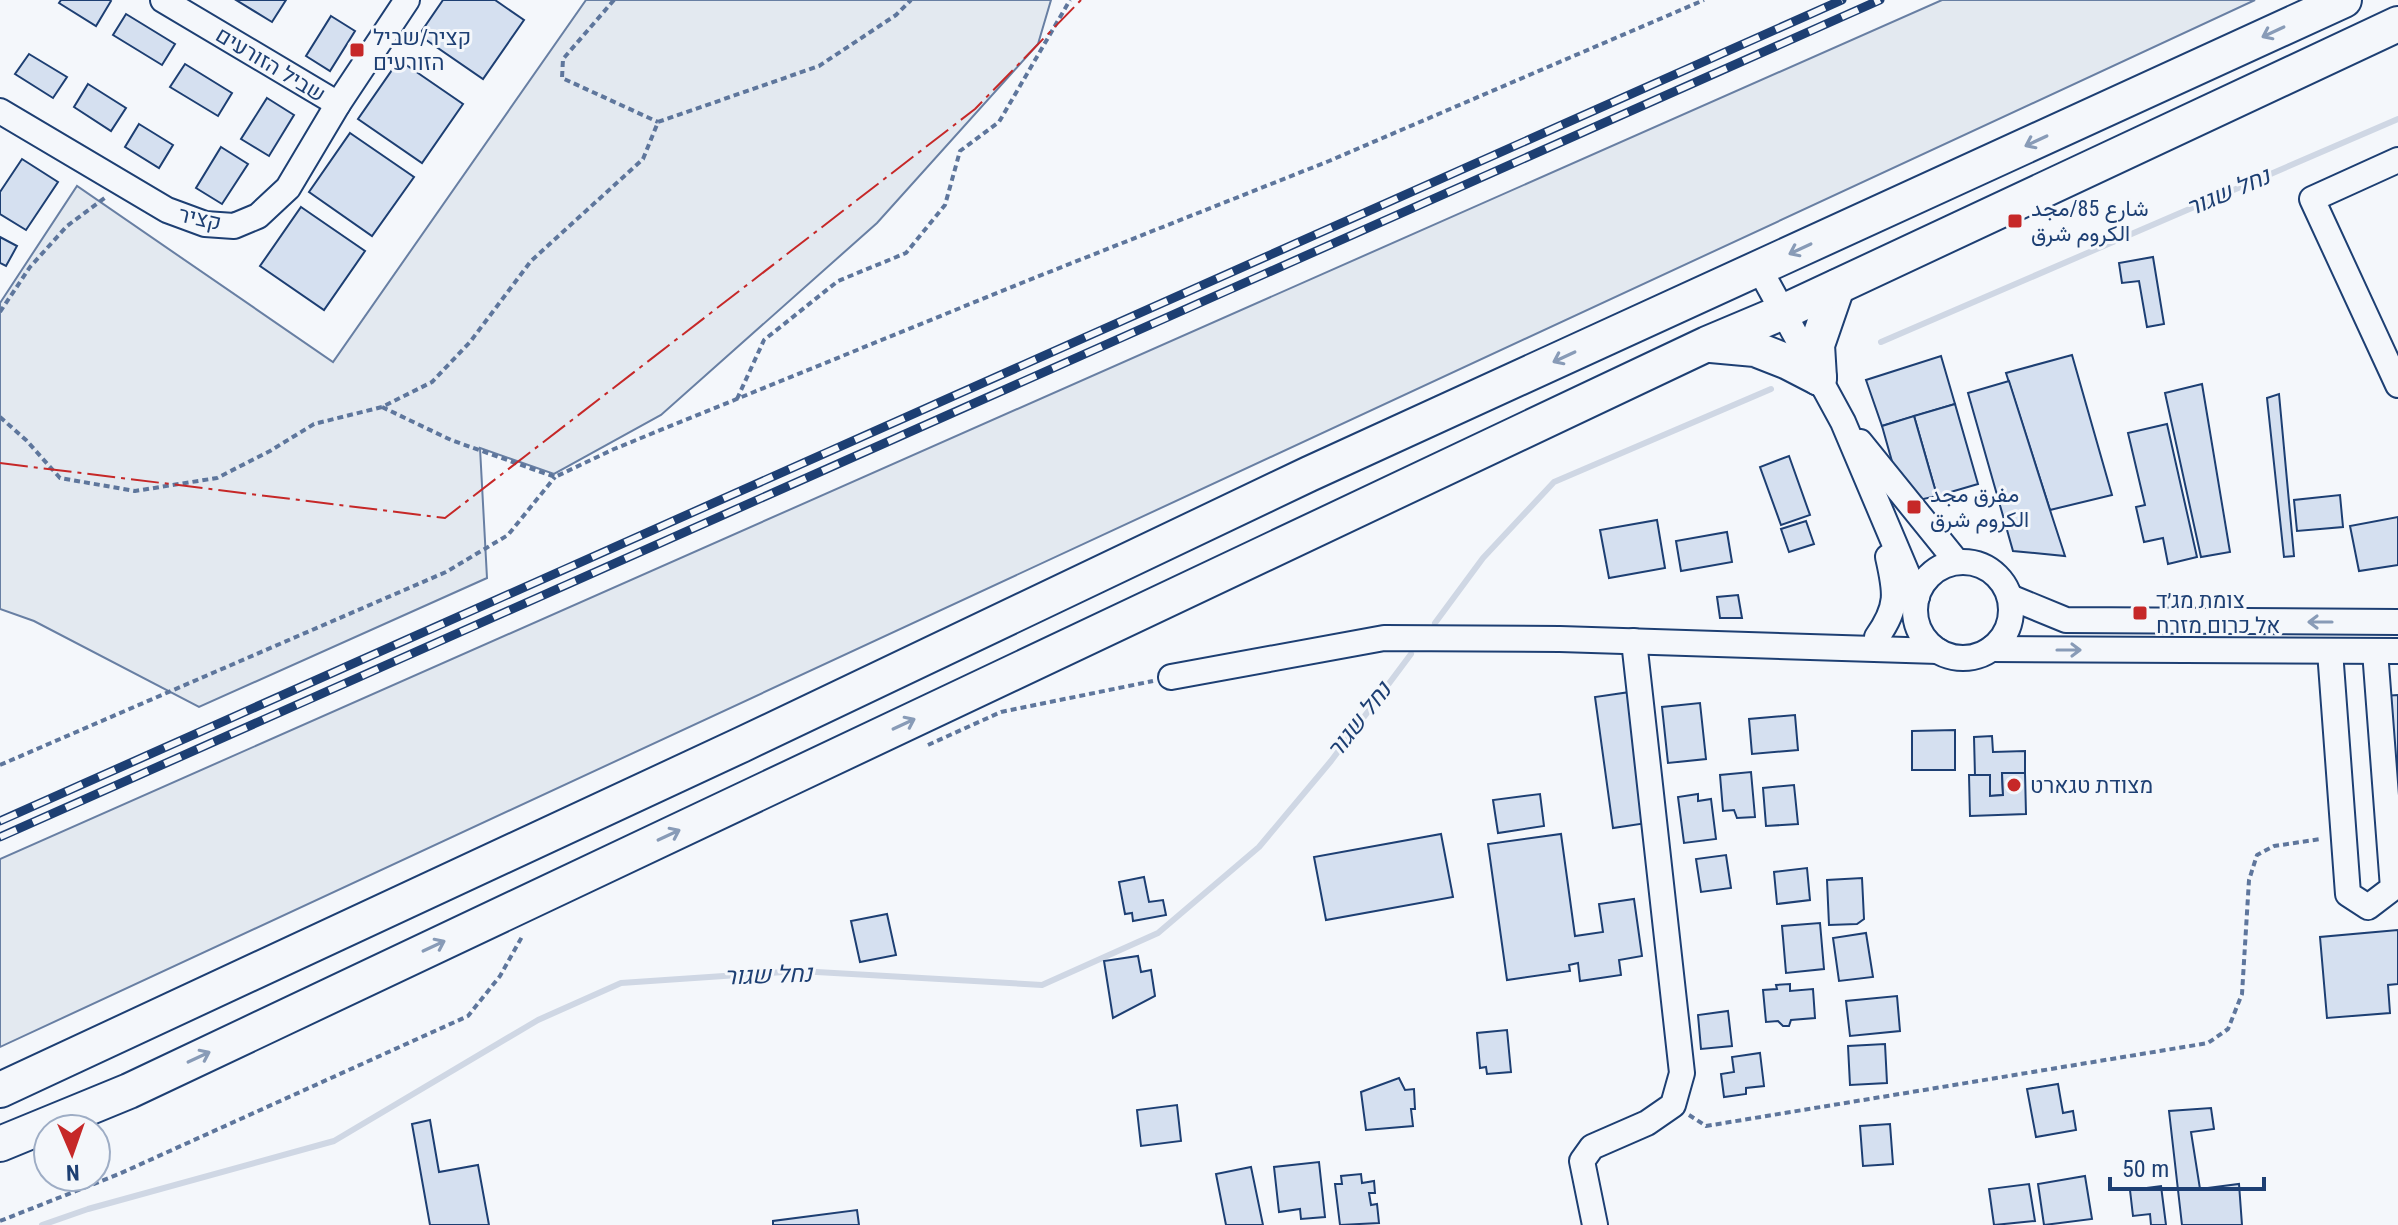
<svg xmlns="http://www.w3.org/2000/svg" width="2398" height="1225" font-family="'Roboto Condensed',Vazirmatn,Heebo,sans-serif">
<rect width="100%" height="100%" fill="#f4f7fb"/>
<g fill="#e3e9f0" stroke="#687fa3" stroke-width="2">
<polygon points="586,0 1051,0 1038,44 877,223 661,415 554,474 480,448 487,578 199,707 34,621 0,609 0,303 77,186 333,362"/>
<polygon points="1942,0 2255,0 0,1047 0,859"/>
</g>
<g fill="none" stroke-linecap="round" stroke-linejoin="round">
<g stroke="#cfd7e4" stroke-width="6">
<polyline points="1881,342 2398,119"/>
<polyline points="1435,623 1483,558 1554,482 1771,389"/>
<polyline points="42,1225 88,1209 334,1141 538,1020 621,983 799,971 1042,985 1158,933 1259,847 1331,761 1411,654"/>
</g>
</g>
<g fill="#d5e0f0" stroke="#1d3f73" stroke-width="2">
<polygon points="61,0 110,0 111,1 96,26 59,3"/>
<polygon points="236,0 286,0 272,22"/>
<polygon points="443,0 495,0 524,20 483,79 419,35"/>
<polygon points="126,14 175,44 162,65 113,35"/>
<polygon points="331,16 355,31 330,71 306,56"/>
<polygon points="29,54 67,77 53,98 15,74"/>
<polygon points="399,60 463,104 422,163 358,119"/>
<polygon points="185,64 232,93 218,116 170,87"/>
<polygon points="88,84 126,108 111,131 74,107"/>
<polygon points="267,98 294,115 269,156 241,139"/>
<polygon points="139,124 173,145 159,168 125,147"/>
<polygon points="350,133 414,177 372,236 309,192"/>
<polygon points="221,147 248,164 222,204 196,188"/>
<polygon points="22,159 58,182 26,230 0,214 0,192"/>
<polygon points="301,207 365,251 324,310 260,266"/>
<polygon points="0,237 17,246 6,266 0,263"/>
<polygon points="2153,257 2164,324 2147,327 2139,281 2122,283 2119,263"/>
<polygon points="2072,355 2112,495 2050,510 2006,373"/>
<polygon points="1941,356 1955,404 1882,426 1866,380"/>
<polygon points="2009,381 2050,510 2065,556 2013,551 1968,393"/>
<polygon points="2202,384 2230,552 2201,557 2165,393"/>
<polygon points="2279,394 2294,556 2284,557 2267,398"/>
<polygon points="1955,404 1978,484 1937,496 1914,416"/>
<polygon points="1914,416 1937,496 1919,500 1893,465 1882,426"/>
<polygon points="2167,424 2197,557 2168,564 2163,538 2144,542 2136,507 2145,505 2128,433"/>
<polygon points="1789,456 1810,515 1781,525 1760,467"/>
<polygon points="2340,495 2343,527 2297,531 2294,500"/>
<polygon points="2398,517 2398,565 2359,571 2350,526"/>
<polygon points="1657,520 1665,568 1609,578 1600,530"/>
<polygon points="1806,521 1814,544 1789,552 1781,529"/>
<polygon points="1727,532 1732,562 1681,571 1676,541"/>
<polygon points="1738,595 1742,618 1720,618 1717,597"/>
<polygon points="1630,692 1647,823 1613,828 1595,697"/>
<polygon points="2398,695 2398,865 2383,696"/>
<polygon points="1700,703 1706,759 1668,763 1662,707"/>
<polygon points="1795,715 1798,750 1752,754 1749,719"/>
<polygon points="1955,730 1955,770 1912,770 1912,731"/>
<polygon points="1992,736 1993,752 2025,751 2025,773 2002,773 2003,795 1990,796 1990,775 1975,776 1974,737"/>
<polygon points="1751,772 1755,817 1737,818 1734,810 1723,811 1720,775"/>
<polygon points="2002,773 2025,773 2026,814 1970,816 1969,775 1990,775 1990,796 2003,795"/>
<polygon points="1794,785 1798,824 1766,826 1763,788"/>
<polygon points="1540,794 1544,826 1498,833 1493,800"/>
<polygon points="1698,794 1698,801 1711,799 1716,839 1684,843 1678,797"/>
<polygon points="1441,834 1453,897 1326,920 1314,857"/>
<polygon points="1561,834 1575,936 1603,932 1599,904 1634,899 1642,956 1619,960 1621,975 1580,981 1578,963 1569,965 1570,971 1507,980 1488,844"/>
<polygon points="1726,855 1731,888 1701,892 1696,859"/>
<polygon points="1807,868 1810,900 1777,904 1774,872"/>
<polygon points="1144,877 1149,902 1163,900 1166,915 1133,921 1132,913 1125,914 1119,882"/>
<polygon points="1862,878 1864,919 1857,924 1829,925 1827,880"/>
<polygon points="887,914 896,955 860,962 851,921"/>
<polygon points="1820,923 1824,969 1786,973 1782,926"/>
<polygon points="2398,930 2398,984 2388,985 2390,1013 2327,1018 2320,937"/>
<polygon points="1866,933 1873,977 1839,981 1833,938"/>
<polygon points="1138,956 1141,972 1151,970 1155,996 1113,1018 1104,961"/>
<polygon points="1790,984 1790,991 1813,989 1815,1018 1791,1020 1789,1026 1783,1026 1778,1021 1766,1022 1763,990 1777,989 1776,985"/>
<polygon points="1897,996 1900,1031 1850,1036 1846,1001"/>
<polygon points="1728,1011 1732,1046 1701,1049 1698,1015"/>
<polygon points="1507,1030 1511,1072 1487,1074 1486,1067 1480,1068 1477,1033"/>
<polygon points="1885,1044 1887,1083 1850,1085 1848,1046"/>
<polygon points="1760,1053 1764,1086 1746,1088 1746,1094 1724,1097 1721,1074 1734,1072 1732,1057"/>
<polygon points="1399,1078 1405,1090 1414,1089 1415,1109 1411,1109 1413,1126 1366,1130 1361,1092"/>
<polygon points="2058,1084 2063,1113 2073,1111 2076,1130 2036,1137 2027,1089"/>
<polygon points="1177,1105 1181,1141 1141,1146 1137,1110"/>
<polygon points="2211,1108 2214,1129 2191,1132 2200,1189 2239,1184 2242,1225 2182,1225 2169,1111"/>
<polygon points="430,1120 439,1172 478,1165 489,1225 430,1225 412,1124"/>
<polygon points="1890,1124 1893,1164 1863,1166 1860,1126"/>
<polygon points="1319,1162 1325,1217 1301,1219 1300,1209 1279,1212 1274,1167"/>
<polygon points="1251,1167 1263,1225 1226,1225 1216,1174"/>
<polygon points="1361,1174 1362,1183 1374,1181 1375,1193 1369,1193 1371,1205 1377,1204 1379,1223 1340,1225 1335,1184 1342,1184 1341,1176"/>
<polygon points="2085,1176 2092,1219 2044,1225 2038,1184"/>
<polygon points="2029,1184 2035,1221 1994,1225 1989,1189"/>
<polygon points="2161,1186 2166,1225 2151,1225 2150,1214 2133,1216 2130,1190"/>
<polygon points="857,1210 859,1225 773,1225 773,1221"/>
</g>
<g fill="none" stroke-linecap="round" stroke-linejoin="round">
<defs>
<g id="minor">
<polyline points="163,0 338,104"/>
<polyline points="0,111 167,210 205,224 234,226 258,216 288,188 338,104 407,0"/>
<polyline points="2398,160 2312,199 2398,385"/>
<polyline points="1759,268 1843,422 1917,597"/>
<polyline points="1860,442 1957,562"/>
<circle cx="1963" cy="610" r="48"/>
<polyline points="2010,597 2066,620 2398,622"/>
<path d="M1877,637C1899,606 1896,592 1888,557"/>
<polyline points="1991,649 2398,651"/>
<polyline points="2330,651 2348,894 2368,907 2393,888 2375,651"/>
<polyline points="1171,677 1384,638 1560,639 1938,651"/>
<polyline points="1595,1225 1582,1161 1592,1147 1647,1123 1673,1105 1682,1073 1634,641"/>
</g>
<g id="highway">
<polyline points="1711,345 1755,349 1788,362 1819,378"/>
<polyline points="1819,378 1817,345 1837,287"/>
<polyline points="0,1090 741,745 1309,474 2344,0"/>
<polyline points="0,1144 129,1091 1707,344 1783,312 2398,24"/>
</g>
</defs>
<use href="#minor" stroke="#1d3f73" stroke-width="28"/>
<use href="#highway" stroke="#1d3f73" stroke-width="38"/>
<g stroke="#5e769c" stroke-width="4" stroke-dasharray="6 4" stroke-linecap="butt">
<polyline points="614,0 563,59 562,78 658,122"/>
<polyline points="0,312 30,267 67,226 106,197"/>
<polyline points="737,399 764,340 838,281 906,253 945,205 960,151 999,122 1070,0"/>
<polyline points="382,407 451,440 555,477 614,449 1024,282 1329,161 1704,0"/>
<polyline points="0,417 26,440 60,478 135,491 217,478 270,451 314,424 382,407 432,382 470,342 531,261 643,159 658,122 819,66 896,15 911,0"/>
<polyline points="928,745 1001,712 1153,681"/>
<polyline points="0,765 446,572 508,535 555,477"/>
<polyline points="1689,1115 1706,1126 2208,1043 2228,1029 2242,994 2249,880 2257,855 2274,846 2321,839"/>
<polyline points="0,1221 119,1174 468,1016 500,976 523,935"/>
</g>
<use href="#minor" stroke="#f4f7fb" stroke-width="24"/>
<use href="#highway" stroke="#f4f7fb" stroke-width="34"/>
<defs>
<g id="rail">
<polyline points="0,821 1842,0"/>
<polyline points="0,837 1880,0"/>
</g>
</defs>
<use href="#rail" stroke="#1d3f73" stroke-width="9"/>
<use href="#rail" stroke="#f4f7fb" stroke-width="6" stroke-dasharray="18" stroke-linecap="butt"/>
<polyline stroke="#c62828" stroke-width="2" stroke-dasharray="28 6 4 6" stroke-linecap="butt" points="0,463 445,518 975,109 1081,0"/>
</g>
<defs><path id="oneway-shaft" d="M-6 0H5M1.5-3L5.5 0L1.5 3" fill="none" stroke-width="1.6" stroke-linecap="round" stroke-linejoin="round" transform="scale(2)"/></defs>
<g stroke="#889bb7">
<use href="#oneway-shaft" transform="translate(2273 32) rotate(155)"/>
<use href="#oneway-shaft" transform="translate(2036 141) rotate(155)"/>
<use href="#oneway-shaft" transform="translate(1800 249) rotate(155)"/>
<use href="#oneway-shaft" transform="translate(1564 357) rotate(155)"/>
<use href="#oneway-shaft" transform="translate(2320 622) rotate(-180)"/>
<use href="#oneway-shaft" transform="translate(2069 650)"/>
<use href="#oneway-shaft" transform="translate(904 724) rotate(-25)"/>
<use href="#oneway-shaft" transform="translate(669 835) rotate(-25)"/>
<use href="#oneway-shaft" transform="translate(434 946) rotate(-25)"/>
<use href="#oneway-shaft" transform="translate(199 1057) rotate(-25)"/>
</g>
<g fill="#c62828" stroke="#f4f7fb" stroke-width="3">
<rect x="349" y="42" width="16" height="16" rx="4"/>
<rect x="2007" y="213" width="16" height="16" rx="4"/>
<rect x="1906" y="499" width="16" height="16" rx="4"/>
<rect x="2132" y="605" width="16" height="16" rx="4"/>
<circle cx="2014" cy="785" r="8"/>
</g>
<g text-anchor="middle" stroke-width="6" stroke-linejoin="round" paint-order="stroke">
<g font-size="22" fill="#1d3f73" stroke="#f4f7fb" text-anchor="start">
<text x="373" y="45">קציר/שביל<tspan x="373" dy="25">הזורעים</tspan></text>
<text x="2031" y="216">شارع 85/مجد<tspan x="2031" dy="25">الكروم شرق</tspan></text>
<text x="1930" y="502">مفرق مجد<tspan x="1930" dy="25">الكروم شرق</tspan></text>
<text x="2156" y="608">צומת מג׳ד<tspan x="2156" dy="25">אל כרום מזרח</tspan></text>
<text x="2030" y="793">מצודת טגארט</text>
</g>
<g font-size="22" fill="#1d3f73" stroke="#f4f7fb">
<text transform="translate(271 64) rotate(31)" y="8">שביל הזורעים</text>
<text transform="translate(200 218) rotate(13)" y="8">קציר</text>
</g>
<g font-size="24" font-style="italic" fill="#1d3f73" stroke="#f4f7fb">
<text transform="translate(2228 192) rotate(-23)" y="8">נחל שגור</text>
<text transform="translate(1359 720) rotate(-52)" y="8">נחל שגור</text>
<text transform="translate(768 975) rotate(-2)" y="8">נחל שגור</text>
</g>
</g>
<g transform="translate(72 1153) rotate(178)"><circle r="38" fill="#f4f7fb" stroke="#9eadc5" stroke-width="2"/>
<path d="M0-6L14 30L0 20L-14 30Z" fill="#c62828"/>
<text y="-12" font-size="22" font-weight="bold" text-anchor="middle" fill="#1d3f73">N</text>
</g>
<path d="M2110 1177v12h154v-12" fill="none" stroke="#1d3f73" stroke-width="4"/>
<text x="2122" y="1177" font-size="24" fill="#1d3f73" stroke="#f4f7fb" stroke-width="6" paint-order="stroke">50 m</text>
</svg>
